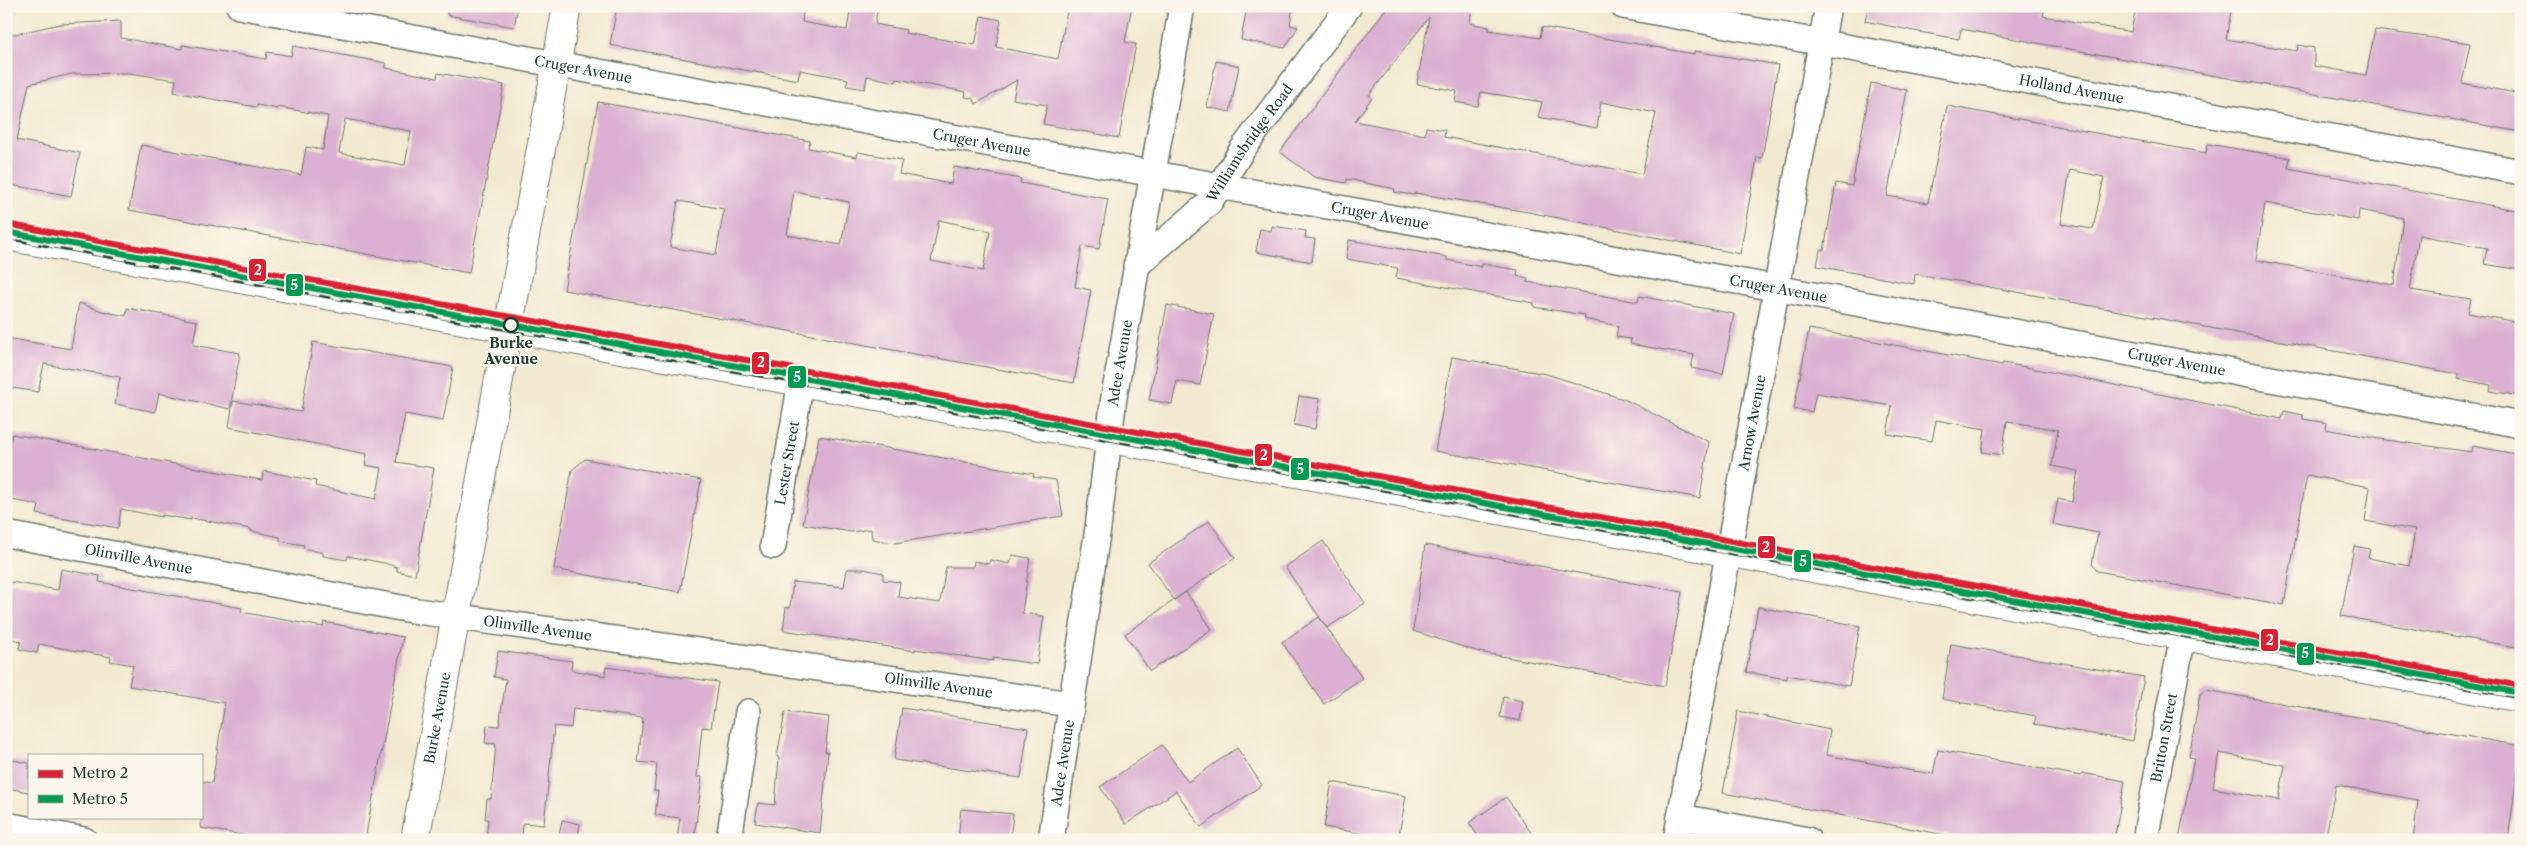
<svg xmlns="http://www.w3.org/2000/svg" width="2527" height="846" font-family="'Libre Caslon Text',serif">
<rect width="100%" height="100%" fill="#fbf7ec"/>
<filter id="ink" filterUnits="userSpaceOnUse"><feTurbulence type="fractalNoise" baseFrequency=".02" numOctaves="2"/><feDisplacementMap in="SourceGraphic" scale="10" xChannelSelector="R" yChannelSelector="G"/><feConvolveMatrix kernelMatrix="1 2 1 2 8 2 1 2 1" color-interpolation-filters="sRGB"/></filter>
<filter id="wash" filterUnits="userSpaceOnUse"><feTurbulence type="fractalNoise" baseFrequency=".0096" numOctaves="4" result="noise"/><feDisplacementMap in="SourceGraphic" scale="20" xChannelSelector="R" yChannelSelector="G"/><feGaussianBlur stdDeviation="1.12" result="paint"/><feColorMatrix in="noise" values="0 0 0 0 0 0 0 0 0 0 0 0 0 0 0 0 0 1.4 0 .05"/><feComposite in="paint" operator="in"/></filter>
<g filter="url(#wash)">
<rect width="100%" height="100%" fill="#f3e9d1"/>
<g id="blocks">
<g fill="#dbb0d2" fill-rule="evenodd">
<polygon points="448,6 518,6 514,27 447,15"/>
<polygon points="617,6 804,6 802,22 847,30 851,6 878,6 875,24 906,30 905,33 975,45 981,16 1001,20 996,47 1058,59 1068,6 1132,6 1125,42 1136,44 1119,138 1043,124 1047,105 1013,99 1017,80 976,104 973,98 965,97 966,92 897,79 896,82 867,76 865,89 846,86 848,79 800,70 798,80 610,45"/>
<polygon points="1247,6 1293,6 1290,25 1298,27 1285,48 1241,40"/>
<path d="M1388,6H1462L1472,8L1470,23L1489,27V30L1540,38L1542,27L1694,54V51L1778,65L1762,158L1757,157L1740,254L1528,212L1415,193L1414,195L1394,192L1395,189L1347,179L1346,183L1314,177L1280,152ZM1429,17L1417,84L1457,91L1455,102L1478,106L1481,92L1542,102L1538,117L1597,128L1601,102L1656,113L1642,174L1444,137L1445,130L1426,127L1425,135L1355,121L1372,98L1369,95Z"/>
<polygon points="1868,6 2045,6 2043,16 2131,32 2136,6 2232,6 2226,39 2297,51 2298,45 2314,48 2314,66 2366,75 2375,30 2470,43 2462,83 2521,94 2521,132 1961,29 1959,39 1919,32 1865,21"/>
<path d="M121,21V38L182,49V45L266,59L267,52L291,56L293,46L386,63V68L437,78L438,73L504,85L469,273L129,210L141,145L301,175L306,147L323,150L328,116L278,107V109L257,105L256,107L174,92L176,80L129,73L72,74L29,84L17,140L80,153L71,196L6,184V36L60,24ZM345,119L411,131L405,165L339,153Z"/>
<polygon points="1216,61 1239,66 1230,112 1207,107"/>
<path d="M1871,83L1907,90L1887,196L1928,203L1947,106L2206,153L2208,144L2280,156L2290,158L2288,168L2521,211V270L2484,264L2487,248L2419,235L2410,290L2471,299L2468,313L2521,323V396L2490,391L2491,385L2458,379V374L1963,282L1915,274L1914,284L1817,266L1820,250H1824L1836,183L1852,186ZM2070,170L2104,177L2093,229L2061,224ZM2265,203L2358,220L2359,210L2403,218L2394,285L2256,260Z"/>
<path d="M598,102L810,141L808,148L857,157L858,152L902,160L899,174L926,179L951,184L954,167L1021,179L1020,183L1108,199L1099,249L1082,246L1075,287L1091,290L1074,383L564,290ZM794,191L849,202L841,245L787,235ZM678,201L724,209L716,255L670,247ZM939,220L990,231L983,271L931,261Z"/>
<polygon points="1272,226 1306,231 1305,238 1315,239 1312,262 1256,252 1260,229 1271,231"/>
<polygon points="1349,240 1447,257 1447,260 1482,267 1482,264 1518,270 1517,276 1528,278 1527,282 1638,302 1639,296 1734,314 1723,374 1691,368 1694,355 1630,344 1631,339 1616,337 1618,326 1584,319 1585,315 1534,307 1534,303 1396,278 1398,268 1346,259"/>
<polygon points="79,303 102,311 126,316 127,308 197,321 193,345 240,353 230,409 159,393 155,412 115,404 120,377 44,364 38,392 6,387 6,338 71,349"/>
<polygon points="1167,305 1214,314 1200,385 1177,381 1172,404 1149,400"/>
<polygon points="1809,329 2002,365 2003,363 2031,368 2282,419 2284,411 2303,415 2303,419 2327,423 2326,429 2379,439 2472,452 2473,446 2521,455 2521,648 2341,616 2354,546 2370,549 2368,558 2409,566 2415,530 2365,521 2370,487 2338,481 2307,475 2284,605 2097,571 2092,564 2098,533 2053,524 2058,499 2072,502 2078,471 2052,466 2058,430 2007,421 2002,455 1982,452 1985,429 1936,420 1932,441 1887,434 1892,406 1816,393 1812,412 1794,409"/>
<polygon points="313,342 453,367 443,421 405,414 396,462 434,468 415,575 397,571 397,567 384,563 348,556 347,560 323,556 323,553 303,548 304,545 280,541 280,537 251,531 251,529 191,518 191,520 162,515 162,517 121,509 118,528 37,514 39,505 6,499 6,464 12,434 262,480 264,471 316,481 315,486 376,499 382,468 365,465 367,454 229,427 233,401 301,412"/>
<polygon points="1452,357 1546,374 1569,381 1626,400 1709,442 1700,498 1435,451"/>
<polygon points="1299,396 1320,399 1315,429 1294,425"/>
<polygon points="819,436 1034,474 1033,477 1056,480 1063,516 895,543 872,539 871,529 851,532 803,524"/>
<polygon points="585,459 701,480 680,592 554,569 572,470"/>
<polygon points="1209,521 1235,558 1174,600 1148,563"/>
<polygon points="1323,541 1365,603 1327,628 1285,567"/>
<polygon points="1425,545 1682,592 1665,686 1479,652 1413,631"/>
<polygon points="1012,555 1030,558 1022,613 1044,616 1037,664 993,658 993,661 915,649 915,651 783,630 786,607 790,608 793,582 844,587 847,569 863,569 883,573 883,580 900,582 898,597 940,603 946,567 973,567 974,561 989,564 990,560 1010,564"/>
<polygon points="61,569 100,576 99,582 242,608 241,612 323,627 324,622 403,637 365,840 272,840 201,828 201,781 212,783 225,703 129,686 133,665 110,661 111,657 39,644 37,653 19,649 21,641 6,638 6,605 11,582 58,590"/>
<polygon points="1186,592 1212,629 1150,671 1125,634"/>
<polygon points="1758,607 1860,626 1849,686 1787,675 1787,679 1746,672"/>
<polygon points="1319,617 1362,678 1324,704 1282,642"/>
<polygon points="1951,644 2144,677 2133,741 2034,724 2036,716 1942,699"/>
<polygon points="498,651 572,661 571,670 605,676 606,667 718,682 711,728 702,727 697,777 702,777 694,840 677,840 680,818 655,815 658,791 654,791 657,764 638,762 643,718 573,709 571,728 554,726 544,825 523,823 522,840 486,840 488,819 485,819 487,799 491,799 496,744 485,743 487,725 499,726 506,679 494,677"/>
<path d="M2206,690L2521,746L2508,840H2413L2418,800L2336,785L2325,840H2179L2194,758L2189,757L2200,694ZM2219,753L2285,765L2279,800L2213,788Z"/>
<polygon points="1503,697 1523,701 1520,721 1500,717"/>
<polygon points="902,708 1028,728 1021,778 894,760"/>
<polygon points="1738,711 1830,730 1826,755 1908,770 1933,774 1938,750 2081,776 2082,773 2125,781 2114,840 1972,840 1723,793"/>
<polygon points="785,712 829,717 825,752 828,752 820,833 755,823 758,803 775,805 779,758 777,757"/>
<polygon points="1162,745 1188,782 1237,748 1262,785 1201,827 1176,791 1126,824 1100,787"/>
<polygon points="6,759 29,763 29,792 6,788"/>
<polygon points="1332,782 1406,796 1398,840 1324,827"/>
<polygon points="1506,797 1536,840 1481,840 1469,823"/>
<polygon points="961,809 1013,814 1010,840 958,840"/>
<polygon points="562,820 580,824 577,840 558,840"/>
</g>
</g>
</g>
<g filter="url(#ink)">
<use href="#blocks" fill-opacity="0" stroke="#69796b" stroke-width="1"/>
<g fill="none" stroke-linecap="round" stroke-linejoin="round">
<defs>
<g id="street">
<path id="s1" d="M239,6L2521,425"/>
<path id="s2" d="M1623,6L2521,172"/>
<path id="s3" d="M1136,266L1209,203L1242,150L1349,6"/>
<path id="s4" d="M6,534L417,611L1071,704"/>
<path id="s5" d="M773,546L801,381"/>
<polyline points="1680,817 1808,840"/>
<polyline points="6,825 84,840"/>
<polyline points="729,840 748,712"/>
<path id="s6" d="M1051,840L1098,528L1114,397L1182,6"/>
<path id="s7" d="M1676,840L1828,6"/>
<path id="s8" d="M2145,840L2183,635"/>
</g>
<g id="secondary">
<polyline points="6,236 2521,698"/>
<path id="s9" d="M415,840L567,6"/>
</g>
</defs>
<use href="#street" stroke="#69796b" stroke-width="28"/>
<use href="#secondary" stroke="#69796b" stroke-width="30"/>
<use href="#street" stroke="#fff" stroke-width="25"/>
<use href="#secondary" stroke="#fff" stroke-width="28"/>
<defs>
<polyline id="rail" points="6,237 2521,697"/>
</defs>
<use href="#rail" stroke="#1f3d34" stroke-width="5.5"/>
<use href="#rail" stroke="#fbf7ec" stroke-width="4" stroke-dasharray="11" stroke-linecap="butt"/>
<defs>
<polyline id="metro-1" points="6,224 2521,686"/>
<polyline id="metro-2" points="6,232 2520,693"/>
</defs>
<use href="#metro-1" stroke="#fbf7ec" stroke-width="10"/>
<use href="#metro-2" stroke="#fbf7ec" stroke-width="10"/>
<use href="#metro-1" stroke="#d82233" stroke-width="6"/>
<use href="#metro-2" stroke="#009952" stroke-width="6"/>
</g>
</g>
<circle fill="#fbf7ec" stroke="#1f3d34" stroke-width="2.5" cx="511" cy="325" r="7"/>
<g text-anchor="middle" stroke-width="5" stroke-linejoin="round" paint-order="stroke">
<g font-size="14" fill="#1f3d34" stroke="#fbf7ec">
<text dy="5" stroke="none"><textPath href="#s1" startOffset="350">Cruger Avenue</textPath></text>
<text dy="5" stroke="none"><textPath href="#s2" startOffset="456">Holland Avenue</textPath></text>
<text dy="5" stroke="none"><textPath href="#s1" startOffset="755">Cruger Avenue</textPath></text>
<text dy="5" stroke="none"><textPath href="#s3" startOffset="169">Williamsbridge Road</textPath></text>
<text dy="5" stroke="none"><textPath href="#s1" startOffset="1160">Cruger Avenue</textPath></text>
<text dy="5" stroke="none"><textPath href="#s1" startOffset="1565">Cruger Avenue</textPath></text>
<text dy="5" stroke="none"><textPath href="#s1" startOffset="1970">Cruger Avenue</textPath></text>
<text dy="5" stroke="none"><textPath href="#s6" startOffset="482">Adee Avenue</textPath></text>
<text dy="5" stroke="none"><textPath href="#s7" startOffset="424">Arnow Avenue</textPath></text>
<text dy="5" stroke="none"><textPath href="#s5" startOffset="84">Lester Street</textPath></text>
<text dy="5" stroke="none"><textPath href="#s4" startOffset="135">Olinville Avenue</textPath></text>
<text dy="5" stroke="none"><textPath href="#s4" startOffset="540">Olinville Avenue</textPath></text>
<text dy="5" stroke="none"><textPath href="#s4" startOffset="945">Olinville Avenue</textPath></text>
<text dy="5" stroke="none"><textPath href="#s9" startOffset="124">Burke Avenue</textPath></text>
<text dy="5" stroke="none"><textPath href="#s8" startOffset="104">Britton Street</textPath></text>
<text dy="5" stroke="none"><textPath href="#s6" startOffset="78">Adee Avenue</textPath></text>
</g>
<g font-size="14" font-weight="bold" fill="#1f3d34" stroke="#fbf7ec">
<text x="511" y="348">Burke<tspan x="511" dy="16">Avenue</tspan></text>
</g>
</g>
<g stroke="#fbf7ec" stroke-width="2">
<rect x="248" y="258" width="19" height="24" rx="5" fill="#d82233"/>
<rect x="285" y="273" width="19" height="24" rx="5" fill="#009952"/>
<rect x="751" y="351" width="19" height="24" rx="5" fill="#d82233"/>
<rect x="787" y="365" width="20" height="24" rx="5" fill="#009952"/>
<rect x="1254" y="443" width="19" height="24" rx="5" fill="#d82233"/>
<rect x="1290" y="457" width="20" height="24" rx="5" fill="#009952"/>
<rect x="1757" y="535" width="19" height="24" rx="5" fill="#d82233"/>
<rect x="1793" y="549" width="19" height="24" rx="5" fill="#009952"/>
<rect x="2260" y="628" width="19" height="24" rx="5" fill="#d82233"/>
<rect x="2296" y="642" width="19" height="24" rx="5" fill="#009952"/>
</g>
<g font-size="14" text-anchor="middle" font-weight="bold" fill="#fff">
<text x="258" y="275">2</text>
<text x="294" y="290">5</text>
<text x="761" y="367">2</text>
<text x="797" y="382">5</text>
<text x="1264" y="460">2</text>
<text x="1300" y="474">5</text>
<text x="1766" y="552">2</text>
<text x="1803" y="566">5</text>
<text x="2270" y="645">2</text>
<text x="2305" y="658">5</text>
</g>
<rect width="2527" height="846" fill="none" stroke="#fbf7ec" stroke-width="25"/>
<rect x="28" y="754" width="175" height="65" fill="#fbf7ec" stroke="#a3ada2"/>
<rect x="38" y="770" width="25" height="8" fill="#d82233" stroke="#a3ada2"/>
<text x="72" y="778" font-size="15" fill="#1f3d34">Metro 2</text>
<rect x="38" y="795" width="25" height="8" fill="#009952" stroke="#a3ada2"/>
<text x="72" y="804" font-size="15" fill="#1f3d34">Metro 5</text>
</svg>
